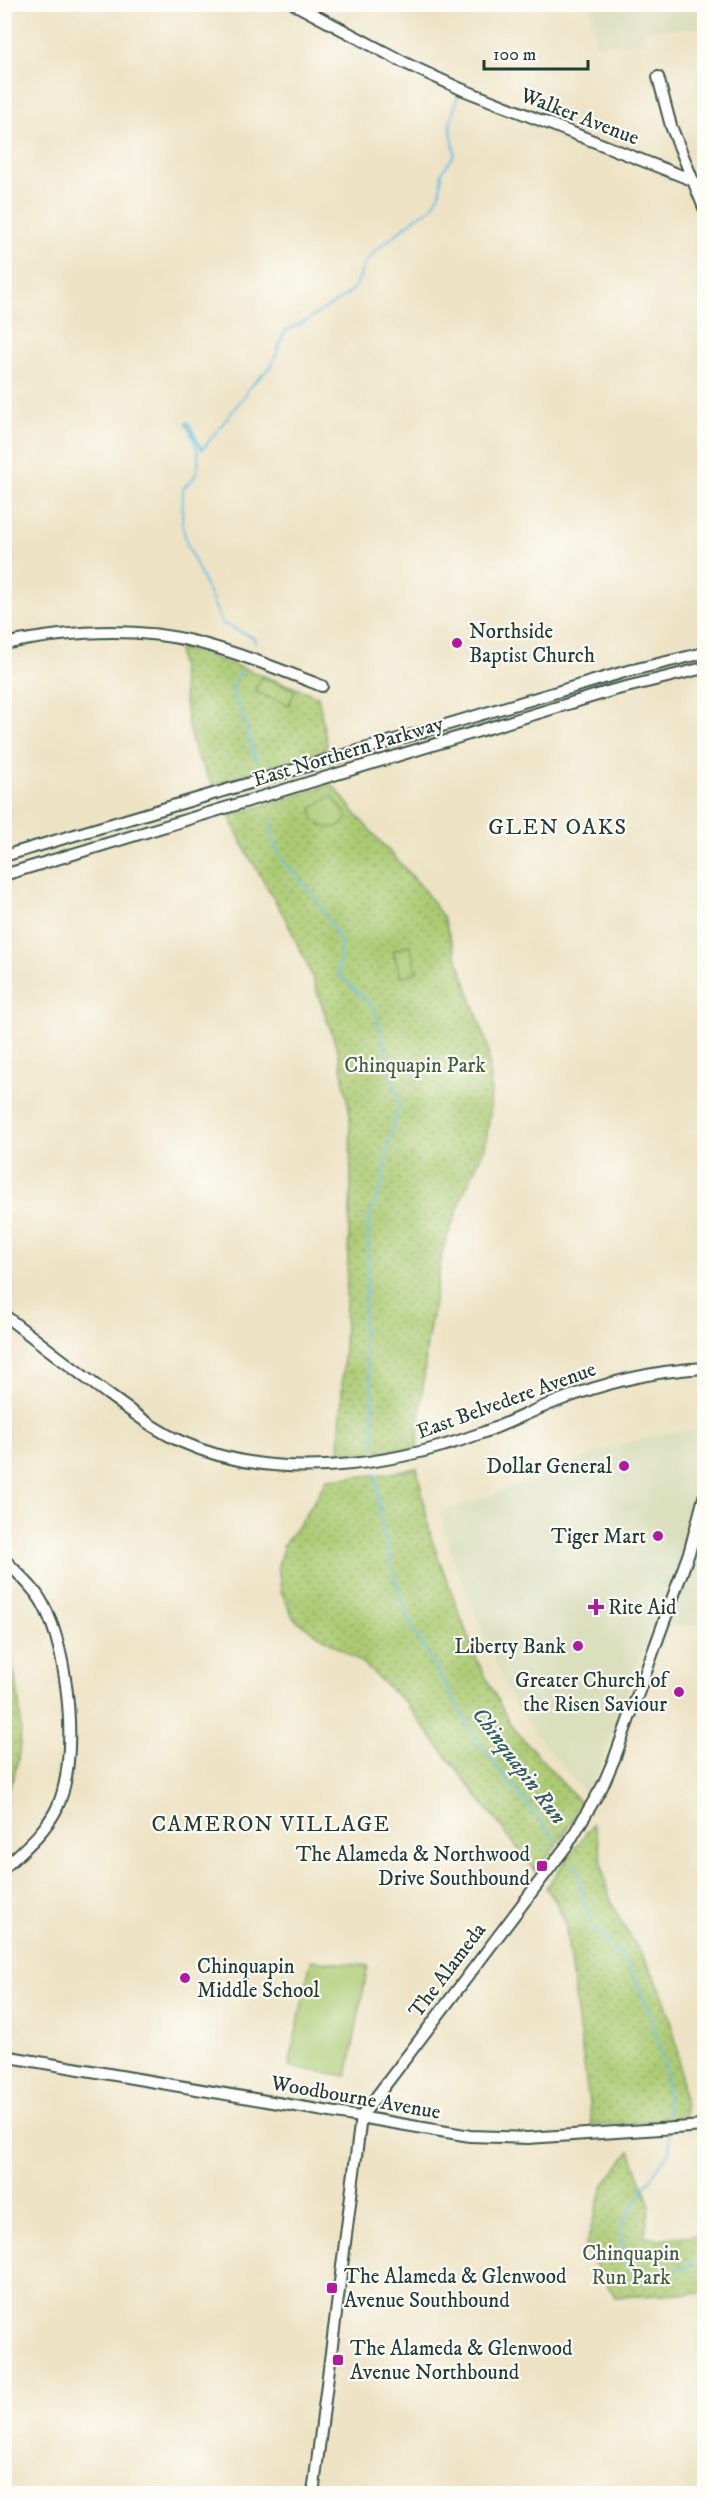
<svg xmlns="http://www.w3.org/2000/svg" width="709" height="2498" font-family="'IM FELL DW Pica',serif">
<defs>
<pattern id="park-dots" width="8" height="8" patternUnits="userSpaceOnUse" patternTransform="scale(1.5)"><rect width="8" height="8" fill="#abca72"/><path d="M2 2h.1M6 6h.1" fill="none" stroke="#8ba55e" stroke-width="1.8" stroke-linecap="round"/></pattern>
</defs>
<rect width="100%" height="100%" fill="#fdfcf7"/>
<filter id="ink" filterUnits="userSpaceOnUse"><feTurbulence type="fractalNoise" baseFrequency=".0167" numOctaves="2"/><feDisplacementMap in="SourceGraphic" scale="12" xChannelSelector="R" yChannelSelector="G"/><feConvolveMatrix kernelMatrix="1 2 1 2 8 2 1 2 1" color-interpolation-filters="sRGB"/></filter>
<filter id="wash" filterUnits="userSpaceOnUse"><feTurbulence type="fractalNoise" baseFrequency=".008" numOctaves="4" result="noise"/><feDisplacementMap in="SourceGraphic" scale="24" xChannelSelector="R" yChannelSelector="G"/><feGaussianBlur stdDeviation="1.35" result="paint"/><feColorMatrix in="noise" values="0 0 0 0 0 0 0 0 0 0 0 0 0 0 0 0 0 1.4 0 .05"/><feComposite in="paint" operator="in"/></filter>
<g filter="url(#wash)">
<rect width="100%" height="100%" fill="#ede3c4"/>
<g fill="#dadfbd">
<polygon points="591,5 704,5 704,28 644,30 645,43 595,45"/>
<polygon points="702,1428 692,1505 704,1504 704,1624 651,1628 601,1764 586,1794 541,1741 517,1709 504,1684 451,1554 440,1512 474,1502 609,1448 661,1434"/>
</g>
<g fill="url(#park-dots)" stroke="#658453" stroke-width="1.5">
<polygon points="178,648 199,652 318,696 327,745 323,751 213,785 195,753 188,725"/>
<polygon points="332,784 358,817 421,886 443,917 487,1044 491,1079 490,1114 485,1147 463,1195 443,1249 427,1343 417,1448 339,1456 351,1189 350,1114 338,1051 308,966 284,916 247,853 229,816"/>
<polygon points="417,1468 431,1538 477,1660 510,1724 582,1805 563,1836 536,1872 406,1704 361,1662 294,1619 281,1591 278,1565 284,1544 304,1518 327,1479 387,1474"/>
<path d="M5,1637C20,1685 31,1750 5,1796Z"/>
<path d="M593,1824C602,1845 601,1870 608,1892C619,1928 648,1957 662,1993C678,2032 681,2078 686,2119L592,2126L565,1922L555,1900L546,1888Z"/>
<polygon points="630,2151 650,2205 644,2237 658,2239 704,2234 704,2293 615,2297 585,2248 604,2184"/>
</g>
<g fill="#abca72" stroke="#658453" stroke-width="1.5">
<polygon points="261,677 295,690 289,705 255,692"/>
<path d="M332,796L347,815V819C337,831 324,830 313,819L312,808Z"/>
<polygon points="410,945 417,972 401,977 393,951"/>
<polygon points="311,1960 368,1966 347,2076 289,2067"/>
</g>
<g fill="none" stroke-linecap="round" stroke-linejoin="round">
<g stroke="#67bfe4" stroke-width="2">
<path d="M255,643L254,638L222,623L187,544L182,525L183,489C186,483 190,484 193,479C205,462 195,438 186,424L188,422L202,450L246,394L249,388L272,365L285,331L306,321L347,295L356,286L364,265L374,252L417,217L431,209L440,193L442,172L455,154L450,124L458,96"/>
<polyline points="242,671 236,678 232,694 241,711 256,760"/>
<polyline points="271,820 273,841 285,864 313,894 341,942 338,974 375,1009 399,1104 389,1140 382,1184 368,1221 368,1275 363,1324 364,1348 373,1391 374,1445"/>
<polyline points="376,1474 381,1521 395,1580 412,1627 479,1744 556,1840"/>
<polyline points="574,1863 579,1871 584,1905 596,1931 630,1967 649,2011 665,2068 669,2123"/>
<path d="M669,2132V2152L643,2189L621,2227L623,2253L627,2266C657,2280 675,2271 704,2259"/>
</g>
</g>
</g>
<g filter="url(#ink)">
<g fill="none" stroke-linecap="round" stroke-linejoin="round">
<defs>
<g id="secondary">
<polyline points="294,4 407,64 461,89 692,180"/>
<polyline points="658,77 671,126 704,208"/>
<path d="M4,644C67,631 134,626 196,642C239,653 281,670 322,686"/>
<path d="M4,1315C40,1343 76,1371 113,1398C135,1414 157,1431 182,1442C273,1483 388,1467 479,1434C505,1425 529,1412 555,1402C603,1383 652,1371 704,1368"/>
<path d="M4,1559C18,1574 34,1587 43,1604C69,1651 80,1762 56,1810C44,1833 23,1850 4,1868"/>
<polyline points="4,2056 470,2136 528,2138 704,2126"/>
<polyline points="313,2494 361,2117 568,1844 602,1787 615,1757 690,1550 704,1497"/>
</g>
<g id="primary">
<polyline points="4,856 624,672 704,653"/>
<polyline points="4,875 614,690 704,668"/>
</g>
</defs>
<use href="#secondary" stroke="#3e564a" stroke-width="14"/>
<use href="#primary" stroke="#3e564a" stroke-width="14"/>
<use href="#secondary" stroke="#fff" stroke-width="10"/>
<use href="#primary" stroke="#fff" stroke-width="10"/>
</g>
</g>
<g fill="#b5179e" stroke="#fdfcf7" stroke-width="2">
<circle cx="457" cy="643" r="6"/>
<circle cx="624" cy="1466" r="6"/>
<circle cx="658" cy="1536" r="6"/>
<path d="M593 1598h6v6h6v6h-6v6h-6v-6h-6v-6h6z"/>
<circle cx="578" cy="1646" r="6"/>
<circle cx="679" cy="1692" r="6"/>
<rect x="536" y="1860" width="12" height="12" rx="3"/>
<circle cx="185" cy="1978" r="6"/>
<rect x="326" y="2282" width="12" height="12" rx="3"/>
<rect x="332" y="2354" width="12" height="12" rx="3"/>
</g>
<g text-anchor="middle" stroke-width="4.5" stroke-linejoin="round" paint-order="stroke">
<g font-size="21" fill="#1f3d34" stroke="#fdfcf7">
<text transform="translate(580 116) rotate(21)" y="7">Walker Avenue</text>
<text transform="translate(348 751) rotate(-17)" y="7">East Northern Parkway</text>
<text transform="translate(506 1400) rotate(-20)" y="7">East Belvedere Avenue</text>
<text transform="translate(447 1970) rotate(-53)" y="7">The Alameda</text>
<text transform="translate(356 2097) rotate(10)" y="7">Woodbourne Avenue</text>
</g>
<g font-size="21" fill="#1f3d34" stroke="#fdfcf7" text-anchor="start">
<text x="469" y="638">Northside<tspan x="469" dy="24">Baptist Church</tspan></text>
<text x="612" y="1473" text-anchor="end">Dollar General</text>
<text x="646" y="1543" text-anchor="end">Tiger Mart</text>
<text x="608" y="1614">Rite Aid</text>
<text x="566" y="1653" text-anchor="end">Liberty Bank</text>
<text x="667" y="1687" text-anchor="end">Greater Church of<tspan x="667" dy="24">the Risen Saviour</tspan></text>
<text x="530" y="1861" text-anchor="end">The Alameda &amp; Northwood<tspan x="530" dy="24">Drive Southbound</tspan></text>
<text x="197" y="1973">Chinquapin<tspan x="197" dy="24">Middle School</tspan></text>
<text x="344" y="2283">The Alameda &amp; Glenwood<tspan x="344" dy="24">Avenue Southbound</tspan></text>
<text x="350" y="2355">The Alameda &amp; Glenwood<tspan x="350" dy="24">Avenue Northbound</tspan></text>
</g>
<g font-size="21" fill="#426044" stroke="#fdfcf7">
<text x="415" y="1072">Chinquapin Park</text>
<text x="631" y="2260">Chinquapin<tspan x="631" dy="24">Run Park</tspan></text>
</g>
<g font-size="22" letter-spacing="1.5" fill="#1f3d34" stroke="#fdfcf7">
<text x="558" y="834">GLEN OAKS</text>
<text x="271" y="1831">CAMERON VILLAGE</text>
</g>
<g font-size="22" font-style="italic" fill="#315e60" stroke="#fdfcf7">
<text transform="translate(520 1765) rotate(53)" y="8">Chinquapin Run</text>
</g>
</g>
<rect width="709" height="2498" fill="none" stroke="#fdfcf7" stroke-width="24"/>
<path d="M484 60v9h104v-9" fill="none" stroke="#1f3d34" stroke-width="3"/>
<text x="493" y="60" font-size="18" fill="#1f3d34" stroke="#fdfcf7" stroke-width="4.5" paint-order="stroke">100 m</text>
</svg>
